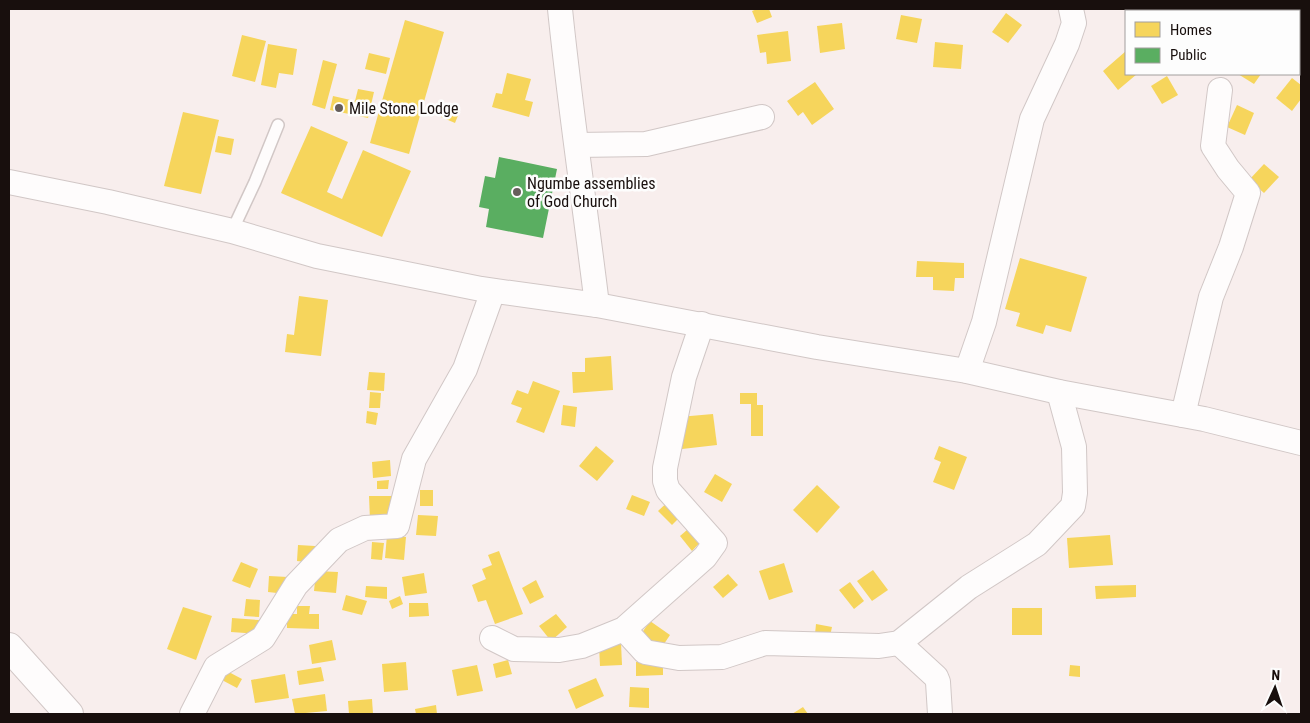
<svg xmlns="http://www.w3.org/2000/svg" width="1310" height="723" font-family="'Roboto Condensed',sans-serif">
<rect width="100%" height="100%" fill="#f8eeed"/>
<g fill="#f6d55c">
<polygon points="757,9 769,9 772,17 757,23 752,11"/>
<polygon points="1203,9 1219,9 1220,11 1204,11"/>
<polygon points="1006,13 1022,25 1008,43 992,32"/>
<polygon points="901,15 922,19 917,43 896,39"/>
<polygon points="405,20 444,32 409,154 370,143"/>
<polygon points="842,23 845,49 820,53 817,26"/>
<polygon points="788,31 791,61 767,64 766,52 760,53 757,35"/>
<polygon points="242,35 266,41 255,82 232,76"/>
<polygon points="935,42 963,45 961,69 933,67"/>
<polygon points="268,44 297,49 293,75 279,73 276,88 261,85"/>
<polygon points="1126,51 1126,74 1137,74 1118,90 1103,71"/>
<polygon points="369,53 390,58 386,74 365,69"/>
<polygon points="323,60 337,64 325,109 312,105"/>
<polygon points="507,73 531,79 525,100 533,102 529,117 492,107 496,93 502,94"/>
<polygon points="1238,74 1261,74 1254,84"/>
<polygon points="1167,76 1178,95 1162,104 1151,86"/>
<polygon points="1292,78 1301,85 1301,99 1292,111 1276,98"/>
<polygon points="815,82 834,109 812,125 803,112 798,116 787,101"/>
<polygon points="358,89 374,92 368,118 330,110 333,96 355,101"/>
<polygon points="1237,105 1254,113 1245,135 1227,127"/>
<polygon points="446,107 459,113 455,123 441,117"/>
<polygon points="183,112 219,120 201,194 164,186"/>
<polygon points="311,126 348,142 327,192 342,199 363,150 411,171 382,237 281,193"/>
<polygon points="218,136 234,139 231,155 215,152"/>
<polygon points="1264,164 1279,177 1264,193 1249,180"/>
<polygon points="1020,258 1087,277 1071,332 1046,325 1043,334 1016,326 1020,313 1005,309"/>
<polygon points="917,261 964,263 964,278 955,278 954,291 933,290 933,277 916,277"/>
<polygon points="299,296 328,300 321,356 285,352 287,334 294,335"/>
<polygon points="611,356 613,390 573,393 572,372 585,372 585,358"/>
<polygon points="369,372 385,373 384,391 367,390"/>
<polygon points="533,381 560,391 544,433 516,422 522,408 511,404 517,390 528,394"/>
<polygon points="370,392 381,393 380,408 369,408"/>
<polygon points="740,393 757,393 757,405 763,405 763,436 751,436 751,404 740,404"/>
<polygon points="563,405 577,407 575,427 561,425"/>
<polygon points="367,411 378,413 376,425 366,423"/>
<polygon points="713,414 717,445 682,449 679,417"/>
<polygon points="596,446 614,461 597,481 579,466"/>
<polygon points="939,446 967,457 954,490 933,482 941,462 934,459"/>
<polygon points="390,460 391,476 373,478 372,462"/>
<polygon points="715,474 732,484 722,502 704,492"/>
<polygon points="389,480 388,489 377,489 377,481"/>
<polygon points="817,485 840,507 817,533 793,510"/>
<rect x="420" y="490" width="13" height="16"/>
<polygon points="632,495 650,502 644,516 626,509"/>
<polygon points="369,496 395,496 396,520 370,520"/>
<polygon points="671,499 684,513 672,525 658,511"/>
<polygon points="418,515 438,516 436,536 416,535"/>
<polygon points="694,524 706,536 692,551 680,536"/>
<polygon points="387,535 406,537 404,560 385,558"/>
<polygon points="1110,535 1113,565 1069,568 1067,538"/>
<polygon points="372,542 384,543 382,560 371,559"/>
<polygon points="298,545 315,546 314,563 297,561"/>
<polygon points="499,551 523,614 495,624 486,600 478,602 472,585 486,579 482,569 492,565 488,555"/>
<polygon points="241,562 258,569 250,588 232,581"/>
<polygon points="784,563 793,592 769,600 759,571"/>
<polygon points="873,570 888,590 872,601 857,581"/>
<polygon points="316,571 338,572 336,593 314,591"/>
<polygon points="424,573 427,593 405,596 402,577"/>
<polygon points="728,574 738,585 723,598 713,587"/>
<polygon points="269,576 288,577 286,594 268,592"/>
<polygon points="536,580 544,597 530,604 522,588"/>
<polygon points="850,582 864,601 854,609 839,590"/>
<polygon points="1136,585 1136,597 1096,599 1095,586"/>
<polygon points="366,586 387,587 387,599 365,597"/>
<polygon points="346,595 367,601 362,615 342,610"/>
<polygon points="400,596 403,604 392,609 389,601"/>
<polygon points="246,599 260,600 259,617 244,616"/>
<polygon points="409,603 428,603 429,616 409,617"/>
<polygon points="297,606 310,606 309,614 319,614 319,629 287,628 287,614 297,614"/>
<polygon points="183,607 212,616 196,660 167,649"/>
<rect x="1012" y="608" width="30" height="27"/>
<polygon points="556,614 567,627 551,641 539,626"/>
<polygon points="232,618 259,620 258,634 231,632"/>
<polygon points="650,621 670,635 660,650 639,637"/>
<polygon points="816,624 832,627 830,636 815,634"/>
<polygon points="332,640 336,660 312,664 309,645"/>
<polygon points="621,643 622,665 600,666 599,645"/>
<polygon points="508,660 512,674 496,678 493,664"/>
<polygon points="406,662 408,690 384,692 382,664"/>
<polygon points="636,662 663,662 663,675 636,676"/>
<polygon points="477,665 483,691 457,696 452,670"/>
<polygon points="1070,665 1080,666 1080,677 1069,676"/>
<polygon points="321,667 324,681 299,685 297,671"/>
<polygon points="225,670 242,679 237,688 220,679"/>
<polygon points="285,674 289,698 255,703 251,680"/>
<polygon points="596,678 604,696 576,709 568,690"/>
<polygon points="630,687 649,688 649,708 629,707"/>
<polygon points="325,694 327,711 295,714 292,699"/>
<polygon points="372,699 373,714 349,714 348,701"/>
<polygon points="436,705 437,714 416,714 415,709"/>
<polygon points="803,707 808,714 792,714"/>
</g>
<polygon fill="#5aae61" points="499,157 557,169 543,238 486,227 489,209 479,207 485,176 495,178"/>
<g fill="none" stroke-linecap="round" stroke-linejoin="round">
<defs>
<polyline id="service" points="232,231 255,182 278,125"/>
<g id="minor">
<path d="M560,9C570,108 585,206 597,305"/>
<polyline points="577,145 646,144 762,117"/>
<polyline points="9,182 108,202 232,231 317,256 481,289 597,305 817,347 967,371 1059,392 1204,419 1301,443"/>
<polyline points="967,371 984,322 1032,119 1067,44 1074,23 1071,9"/>
<polyline points="1183,415 1211,297 1231,247 1248,193 1228,169 1213,146 1220,90"/>
<polyline points="624,629 645,652 679,658 722,657 765,643 879,646 899,643 969,587 1037,544 1073,506 1075,493 1074,447 1059,392"/>
<polyline points="492,638 514,649 559,650 582,646 624,629 705,557 715,543 668,490 665,481 665,468 684,377 702,324"/>
<polyline points="899,643 936,677 938,682 940,714"/>
<polyline points="192,714 216,667 263,638 296,585 339,540 365,528 397,526 414,459 465,369 493,291"/>
</g>
<polyline id="secondary" points="9,647 69,714"/>
</defs>
<use href="#service" stroke="#d1c7c6" stroke-width="14"/>
<use href="#minor" stroke="#d1c7c6" stroke-width="26"/>
<use href="#secondary" stroke="#d1c7c6" stroke-width="30"/>
<use href="#service" stroke="#fefcfc" stroke-width="11"/>
<use href="#minor" stroke="#fefcfc" stroke-width="24"/>
<use href="#secondary" stroke="#fefcfc" stroke-width="28"/>
</g>
<g fill="#665d5b" stroke="#fdfdfd" stroke-width="2">
<circle cx="339" cy="108" r="5"/>
<circle cx="517" cy="192" r="5"/>
</g>
<g text-anchor="middle" stroke-width="5" stroke-linejoin="round" paint-order="stroke">
<g font-size="16" fill="#180f0d" stroke="#fdfdfd" text-anchor="start">
<text x="349" y="114">Mile Stone Lodge</text>
<text x="527" y="189">Ngumbe assemblies<tspan x="527" dy="18">of God Church</tspan></text>
</g>
</g>
<rect width="1310" height="723" fill="none" stroke="#180f0d" stroke-width="20"/>
<rect x="1125" y="10" width="175" height="65" fill="#fdfdfd" stroke="#a19e9d"/>
<rect x="1135" y="22" width="25" height="15" fill="#f6d55c" stroke="#a19e9d"/>
<text x="1170" y="35" font-size="15" fill="#180f0d">Homes</text>
<rect x="1135" y="48" width="25" height="15" fill="#5aae61" stroke="#a19e9d"/>
<text x="1170" y="60" font-size="15" fill="#180f0d">Public</text>
<g transform="translate(1275 688) rotate(3)" stroke="#fdfdfd" stroke-width="4" paint-order="stroke">
<path d="M0-4L9 19L0 12L-9 19Z" fill="#180f0d"/>
<text y="-8" font-size="14" font-weight="bold" text-anchor="middle" fill="#180f0d">N</text>
</g>
</svg>
